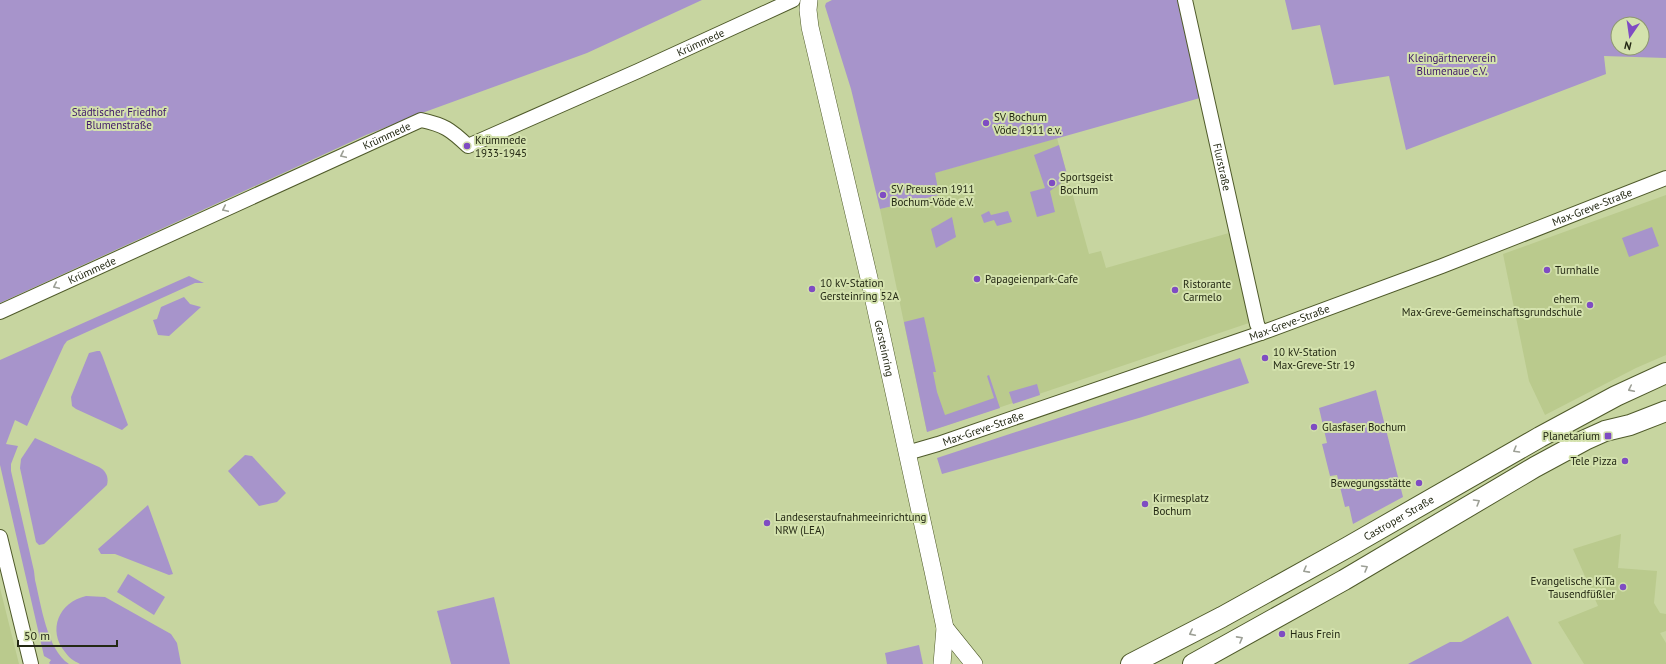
<svg xmlns="http://www.w3.org/2000/svg" width="1666" height="664" font-family="'PT Sans',sans-serif">
<rect width="100%" height="100%" fill="#c7d5a0"/>
<g fill="#baca8d">
<polygon points="1057,138 1089,254 1101,251 1106,268 1229,233 1249,323 927,432 880,209 939,195 934,173"/>
<polygon points="1666,195 1666,355 1636,368 1545,415 1529,381 1503,254"/>
<polygon points="1621,534 1618,568 1657,571 1654,603 1660,613 1666,614 1666,631 1660,633 1666,643 1666,664 1584,664 1558,622 1598,606 1573,549"/>
<polygon points="0,588 19,664 0,664"/>
</g>
<g fill="#a794cb" fill-rule="evenodd">
<polygon points="0,0 702,0 587,53 422,113 366,135 0,303"/>
<polygon points="832,0 1179,0 1200,98 935,173 939,195 880,209 851,89 825,6 826,3"/>
<path d="M1285,0H1666V58L1604,56L1606,74L1406,150L1389,76L1334,85L1320,25L1292,30ZM1618,24H1642V48H1618Z"/>
<polygon points="1059,145 1068,178 1050,191 1055,212 1037,217 1030,192 1045,188 1034,155"/>
<polygon points="989,211 991,215 1008,211 1012,222 997,226 994,220 984,223 981,215"/>
<polygon points="952,217 956,237 936,248 931,229"/>
<polygon points="1652,227 1659,246 1629,257 1622,238"/>
<path d="M189,276L204,283H195L67,341L64,345L27,426L15,420L6,444L18,446L11,464V471L34,571L35,580C41,604 47,650 69,664H50L49,663L51,660L44,656L0,465V360Z"/>
<polygon points="184,297 190,304 201,307 169,336 158,335 153,320 157,319 161,307"/>
<polygon points="924,317 936,372 933,372 937,392 945,415 994,398 987,376 989,375 1000,408 927,432 904,322"/>
<polygon points="97,351 100,351 102,355 128,425 122,430 76,409 72,406 71,397 89,353"/>
<polygon points="1240,358 1249,383 1139,418 942,474 937,458"/>
<polygon points="1037,384 1040,395 1013,404 1009,392"/>
<polygon points="1376,390 1403,497 1353,524 1349,506 1345,507 1337,475 1330,476 1322,444 1327,443 1319,408"/>
<path d="M35,438L99,467C106,471 109,477 107,485L44,544L39,545L36,542L20,468L21,459Z"/>
<polygon points="245,455 252,456 286,493 277,502 259,506 228,471"/>
<polygon points="148,505 173,574 169,575 115,554 101,554 98,549"/>
<polygon points="128,574 165,597 154,615 117,592"/>
<path d="M86,596L105,597L171,634L177,643L181,664H80C74,661 69,658 65,652C47,630 59,602 86,596Z"/>
<polygon points="494,597 510,664 451,664 437,611"/>
<polygon points="1508,616 1532,664 1408,664 1450,642 1461,642"/>
<polygon points="919,645 923,664 887,664 885,653"/>
</g>
<g fill="none" stroke-linecap="round" stroke-linejoin="round">
<defs>
<g id="minor">
<path id="s1" d="M1185,0L1257,324L1261,333"/>
<path id="s2" d="M0,312L421,120C444,125 450,129 468,146L638,71L793,0"/>
<path id="s3" d="M907,453L938,444L1261,333L1442,266L1666,178"/>
<polyline points="0,537 31,664"/>
</g>
<g id="tertiary">
<path id="s4" d="M809,0L808,10L810,27L869,278L933,571L945,628L942,664"/>
<polyline points="945,628 974,664"/>
</g>
<g id="secondary">
<path id="s5" d="M1131,664L1222,617L1348,547L1540,437L1616,396L1666,373"/>
<polyline points="1193,664 1344,580 1535,467 1585,440 1605,431 1630,425 1666,411"/>
</g>
</defs>
<use href="#minor" stroke="#4f5a2a" stroke-width="16"/>
<use href="#tertiary" stroke="#4f5a2a" stroke-width="18"/>
<use href="#secondary" stroke="#4f5a2a" stroke-width="22"/>
<use href="#minor" stroke="#fff" stroke-width="14"/>
<use href="#tertiary" stroke="#fff" stroke-width="17"/>
<use href="#secondary" stroke="#fff" stroke-width="20"/>
</g>
<defs><path id="oneway-chevron" d="M-2-3.5L2.5 0L-2 3.5" fill="none" stroke-width="1.6" stroke-linecap="round" stroke-linejoin="round"/></defs>
<g stroke="#9c9f95">
<use href="#oneway-chevron" transform="translate(343 155) rotate(155)"/>
<use href="#oneway-chevron" transform="translate(225 209) rotate(155)"/>
<use href="#oneway-chevron" transform="translate(56 286) rotate(155)"/>
<use href="#oneway-chevron" transform="translate(1631 389) rotate(154)"/>
<use href="#oneway-chevron" transform="translate(1516 450) rotate(150)"/>
<use href="#oneway-chevron" transform="translate(1477 502) rotate(-31)"/>
<use href="#oneway-chevron" transform="translate(1365 568) rotate(-30)"/>
<use href="#oneway-chevron" transform="translate(1306 570) rotate(151)"/>
<use href="#oneway-chevron" transform="translate(1192 633) rotate(153)"/>
<use href="#oneway-chevron" transform="translate(1240 639) rotate(-29)"/>
</g>
<g fill="#7f4cc3" stroke="#d4e2ad" stroke-width="1.5">
<circle cx="986" cy="123" r="4"/>
<circle cx="467" cy="146" r="4"/>
<circle cx="1052" cy="183" r="4"/>
<circle cx="883" cy="195" r="4"/>
<circle cx="1547" cy="270" r="4"/>
<circle cx="977" cy="279" r="4"/>
<circle cx="812" cy="289" r="4"/>
<circle cx="1175" cy="290" r="4"/>
<circle cx="1590" cy="305" r="4"/>
<circle cx="1265" cy="358" r="4"/>
<circle cx="1314" cy="427" r="4"/>
<rect x="1604" y="432" width="8" height="8" rx="2"/>
<circle cx="1625" cy="461" r="4"/>
<circle cx="1419" cy="483" r="4"/>
<circle cx="1145" cy="504" r="4"/>
<circle cx="767" cy="523" r="4"/>
<circle cx="1623" cy="587" r="4"/>
<circle cx="1282" cy="634" r="4"/>
</g>
<g text-anchor="middle" stroke-width="4" stroke-linejoin="round" paint-order="stroke">
<g font-size="11" fill="#242914" stroke="#d4e2ad">
<text dy="4" stroke="none"><textPath href="#s2" startOffset="772">Krümmede</textPath></text>
<text dy="4" stroke="none"><textPath href="#s2" startOffset="425">Krümmede</textPath></text>
<text dy="4" stroke="none"><textPath href="#s1" startOffset="171">Flurstraße</textPath></text>
<text dy="4" stroke="none"><textPath href="#s3" startOffset="728">Max-Greve-Straße</textPath></text>
<text dy="4" stroke="none"><textPath href="#s2" startOffset="101">Krümmede</textPath></text>
<text dy="4" stroke="none"><textPath href="#s3" startOffset="404">Max-Greve-Straße</textPath></text>
<text dy="4" stroke="none"><textPath href="#s4" startOffset="357">Gersteinring</textPath></text>
<text dy="4" stroke="none"><textPath href="#s3" startOffset="80">Max-Greve-Straße</textPath></text>
<text dy="4" stroke="none"><textPath href="#s5" startOffset="305">Castroper Straße</textPath></text>
</g>
<g font-size="11" fill="#3e1769" stroke="#d4e2ad">
<text x="1452" y="62">Kleingärtnerverein<tspan x="1452" dy="13">Blumenaue e.V.</tspan></text>
<text x="119" y="116">Städtischer Friedhof<tspan x="119" dy="13">Blumenstraße</tspan></text>
</g>
<g font-size="11" fill="#242914" stroke="#d4e2ad" text-anchor="start">
<text x="994" y="121">SV Bochum<tspan x="994" dy="13">Vöde 1911 e.v.</tspan></text>
<text x="475" y="144">Krümmede<tspan x="475" dy="13">1933-1945</tspan></text>
<text x="1060" y="181">Sportsgeist<tspan x="1060" dy="13">Bochum</tspan></text>
<text x="891" y="193">SV Preussen 1911<tspan x="891" dy="13">Bochum-Vöde e.V.</tspan></text>
<text x="1555" y="274">Turnhalle</text>
<text x="985" y="283">Papageienpark-Cafe</text>
<text x="820" y="287">10 kV-Station<tspan x="820" dy="13">Gersteinring 52A</tspan></text>
<text x="1183" y="288">Ristorante<tspan x="1183" dy="13">Carmelo</tspan></text>
<text x="1582" y="303" text-anchor="end">ehem.<tspan x="1582" dy="13">Max-Greve-Gemeinschaftsgrundschule</tspan></text>
<text x="1273" y="356">10 kV-Station<tspan x="1273" dy="13">Max-Greve-Str 19</tspan></text>
<text x="1322" y="431">Glasfaser Bochum</text>
<text x="1600" y="440" text-anchor="end">Planetarium</text>
<text x="1617" y="465" text-anchor="end">Tele Pizza</text>
<text x="1411" y="487" text-anchor="end">Bewegungsstätte</text>
<text x="1153" y="502">Kirmesplatz<tspan x="1153" dy="13">Bochum</tspan></text>
<text x="775" y="521">Landeserstaufnahmeeinrichtung<tspan x="775" dy="13">NRW (LEA)</tspan></text>
<text x="1615" y="585" text-anchor="end">Evangelische KiTa<tspan x="1615" dy="13">Tausendfüßler</tspan></text>
<text x="1290" y="638">Haus Frein</text>
</g>
</g>
<g transform="translate(1630 36) rotate(193)"><circle r="19" fill="#d4e2ad" stroke="#8e9870"/>
<path d="M0-3L7 15L0 10L-7 15Z" fill="#7f4cc3"/>
<text y="-6" font-size="11" font-weight="bold" text-anchor="middle" fill="#242914">N</text>
</g>
<path d="M18 640v6h99v-6" fill="none" stroke="#242914" stroke-width="2"/>
<text x="24" y="640" font-size="12" fill="#242914" stroke="#d4e2ad" stroke-width="3" paint-order="stroke">50 m</text>
</svg>
